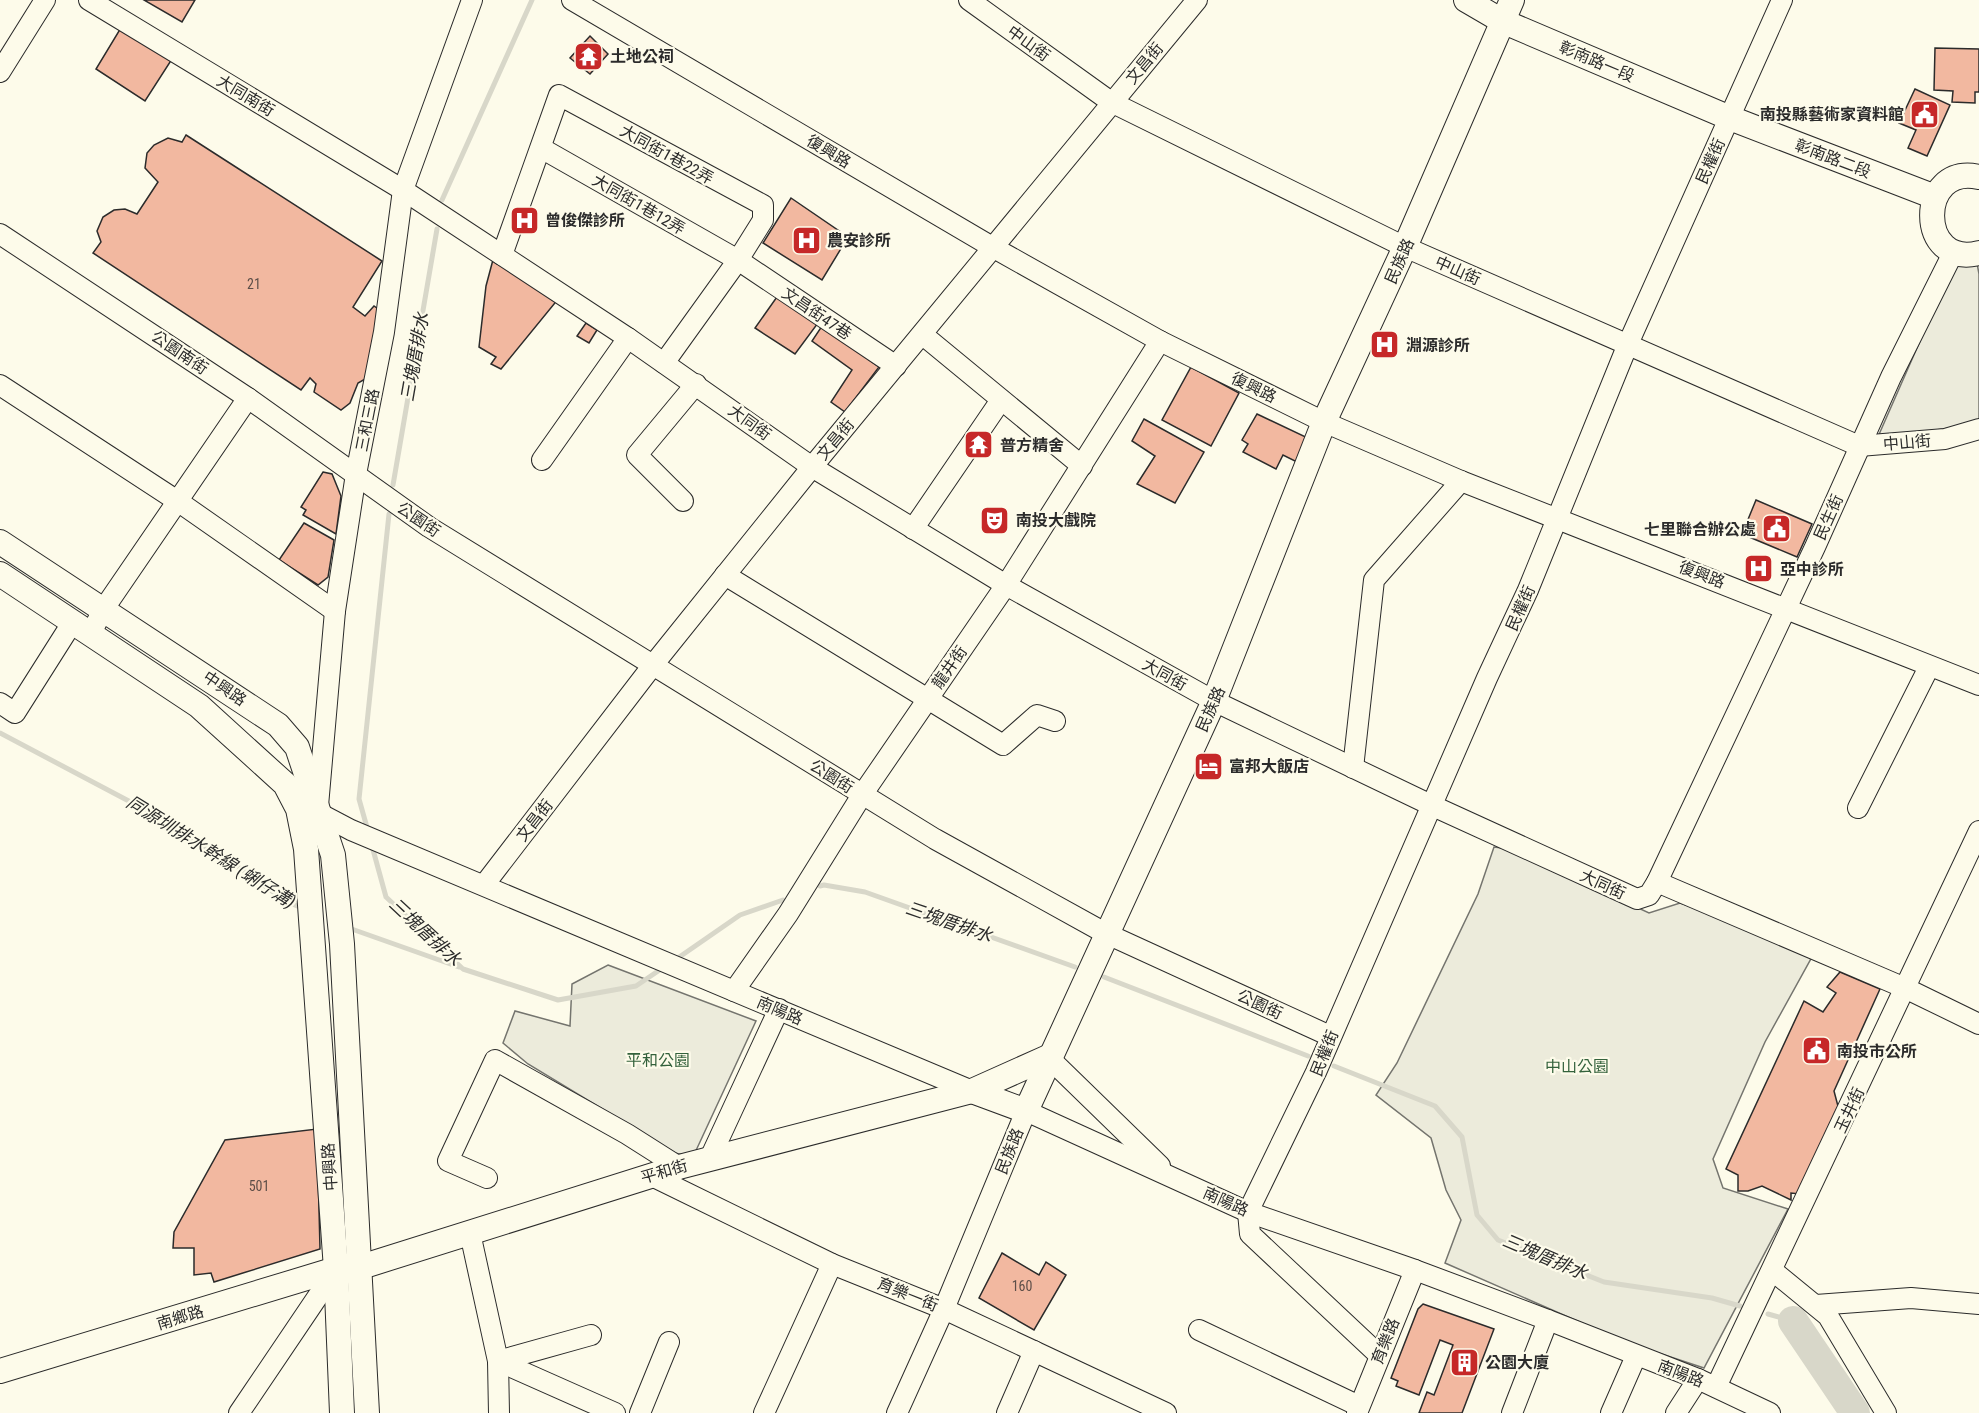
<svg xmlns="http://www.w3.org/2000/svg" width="1979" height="1413" font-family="'Roboto Condensed','Noto Sans TC',sans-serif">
<rect width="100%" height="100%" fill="#fdfbea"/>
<g fill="#ecebdb" stroke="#74746e" stroke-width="1.5">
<polygon points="1977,263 1979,274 1979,420 1956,427 1877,439 1953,266"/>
<polygon points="1494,847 1510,849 1649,913 1680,903 1731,920 1813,955 1765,1042 1713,1159 1723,1188 1788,1209 1704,1368 1625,1342 1445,1263 1461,1220 1446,1190 1431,1138 1376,1095 1397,1063 1478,894"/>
<polygon points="608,965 756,1021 693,1157 675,1153 528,1064 503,1043 515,1011 570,1026 572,984"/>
</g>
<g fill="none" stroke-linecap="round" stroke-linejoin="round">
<g stroke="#d8d7c9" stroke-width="5">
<polyline points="442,200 532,0"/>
<polyline points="393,485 437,229"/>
<polyline points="0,733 142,808 244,871 287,902 305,909"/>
<polyline points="368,831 359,799 389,514"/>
<polyline points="372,846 386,897 463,969 558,1000 636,986 664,967"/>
<polyline points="820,886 824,885 865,892 1075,967"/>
<polyline points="346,927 459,967"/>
<polyline points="675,960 740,915 783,900"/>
<polyline points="1104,977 1308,1056"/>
<polyline points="1334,1066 1435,1106 1462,1137 1477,1215 1498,1240 1604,1282 1712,1298 1740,1306"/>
<polyline points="1768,1314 1793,1321"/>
</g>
<polyline stroke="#d8d7c9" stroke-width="30" points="1793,1321 1855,1413"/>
</g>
<g fill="#f2b8a0" stroke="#2b2b2b" stroke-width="1.5">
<polygon points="144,0 195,0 182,22"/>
<polygon points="122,26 172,59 145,101 96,69"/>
<polygon points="590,36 608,54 590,74 570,58"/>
<polygon points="1935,48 1979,49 1979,92 1975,92 1975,103 1952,102 1953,91 1934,90"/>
<polygon points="1915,89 1950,105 1927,156 1908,148 1916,130 1899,123"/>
<polygon points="186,135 382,261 353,307 365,316 374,306 381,311 367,378 358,383 350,403 341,410 314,392 316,384 310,378 301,390 93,253 101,242 97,231 103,217 114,210 125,209 137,214 158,182 145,168 147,153 154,145 168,138 182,142"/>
<polygon points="791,198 848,237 822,280 763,243"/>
<polygon points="494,256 559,298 501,369 491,364 496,357 479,347 486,286"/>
<polygon points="779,294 818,323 795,354 755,328"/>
<polygon points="586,323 597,330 589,343 577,336"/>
<polygon points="822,326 879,367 845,412 831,402 852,370 812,341"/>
<polygon points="1191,367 1239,393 1211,446 1162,420"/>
<polygon points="1257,414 1310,439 1299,463 1283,455 1276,469 1243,452 1248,444 1242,440"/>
<polygon points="1144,419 1204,452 1175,503 1137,484 1155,456 1132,441"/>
<polygon points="323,472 332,474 341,496 336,534 303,515 306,510 301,507"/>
<polygon points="1756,500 1812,524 1797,557 1742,534"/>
<polygon points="304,523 334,540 328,577 318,585 279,560"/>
<polygon points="1840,972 1880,989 1834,1091 1839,1110 1800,1194 1791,1193 1791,1200 1762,1186 1748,1191 1738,1191 1738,1175 1726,1169 1804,1001 1823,1012 1836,993 1827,987"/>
<polygon points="317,1129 320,1249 214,1282 211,1273 194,1275 194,1248 173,1248 174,1232 225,1140"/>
<polygon points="1002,1253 1039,1275 1046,1262 1066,1275 1034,1330 979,1298"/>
<polygon points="1423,1304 1494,1329 1462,1413 1419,1413 1427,1392 1434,1395 1453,1345 1440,1340 1419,1395 1396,1386 1398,1381 1391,1378 1418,1309"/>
</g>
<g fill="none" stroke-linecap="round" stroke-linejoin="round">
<defs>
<g id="minor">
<polyline points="89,0 403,190 628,338 812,467 1006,585 1214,701 1433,806 1637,899 1649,895 1657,882 1905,988 1979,1024"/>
<polyline points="572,0 994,248 1160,341 1324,422 1461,481 1979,685"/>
<polyline points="969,0 1111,102 1405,247 1859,446 1945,439 1979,429"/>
<polyline points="0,72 45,0"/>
<polyline points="541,148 738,260 896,366"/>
<polyline points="0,234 248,398 429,527 935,839 1105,933 1330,1036"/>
<polyline points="502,255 559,95 763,205 763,220 738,260 664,363"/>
<polyline points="923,335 1082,466"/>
<polyline points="0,385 179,502 335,611"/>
<polyline points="542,460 628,338"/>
<polyline points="683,501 637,455 696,384"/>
<polyline points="913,529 1001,400"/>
<polyline points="725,575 1003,745 1037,715 1055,721"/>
<polyline points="90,635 103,610 248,398"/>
<polyline points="0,703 15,713 72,623"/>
<polyline points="1353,768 1374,580 1461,481"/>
<polyline points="318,806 335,611 356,474 384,332 403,190 472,0"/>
<polyline points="1858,808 1929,667"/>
<polyline points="313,810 351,830 972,1091"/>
<polyline points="1657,882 1815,547 1891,377 1954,251"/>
<polyline points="484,885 653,665 812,467 1197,0"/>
<polyline points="734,991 788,914 862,795 1006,585 1160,341"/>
<polyline points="1048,1057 1160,1166"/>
<polyline points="710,1158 779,1009"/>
<polyline points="650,1175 832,1264 944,1309 1166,1413"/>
<polyline points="487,1178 448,1161 495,1060 627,1134 679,1167"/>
<polyline points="470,1233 498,1361 499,1413"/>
<polyline points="1773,1271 1828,1316 1886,1413"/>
<polyline points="1816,1305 1911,1298 1979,1304"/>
<polyline points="1199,1330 1359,1406"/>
<polyline points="591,1335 498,1361 615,1413"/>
<polyline points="1379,1355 1250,1234 1248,1212 1316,1072 1487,678 1528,590 1628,344 1782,0"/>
<polyline points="1716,1387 1979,831"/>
<polyline points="239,1413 339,1265"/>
<polyline points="640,1413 669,1342"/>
<polyline points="764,1413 832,1264"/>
<polyline points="897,1413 944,1309 1026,1111 1248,1212 1415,1270 1548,1320 1698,1379 1770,1413"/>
<polyline points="1007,1413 1034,1351"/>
<polyline points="1357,1413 1415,1270"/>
<polyline points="1512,1413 1548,1320"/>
<polyline points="1611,1413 1636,1356"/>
<polyline points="1676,1413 1698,1379"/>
</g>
<g id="major">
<polyline points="1466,0 1502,21 1730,118 1935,197"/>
<path d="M1979,177C1916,163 1917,269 1979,253"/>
<polyline points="0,542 278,725 297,747 333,855 342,944 367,1413"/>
<polyline points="0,574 199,706 285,784 298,809 306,849 336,1269 342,1413"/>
<polyline points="972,1091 1026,1111 1214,701 1324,422 1405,247 1512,0"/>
<polyline points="0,1371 336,1269 361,1267 679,1167 972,1091 1048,1057"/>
</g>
</defs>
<use href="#minor" stroke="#2b2b2b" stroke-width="22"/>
<use href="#major" stroke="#2b2b2b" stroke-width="26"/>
<use href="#minor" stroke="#fdfbea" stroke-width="20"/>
<use href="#major" stroke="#fdfbea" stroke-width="24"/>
</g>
<defs>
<symbol id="temple-square" viewBox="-11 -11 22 22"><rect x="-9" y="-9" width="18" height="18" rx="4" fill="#c62828" stroke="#fdfbea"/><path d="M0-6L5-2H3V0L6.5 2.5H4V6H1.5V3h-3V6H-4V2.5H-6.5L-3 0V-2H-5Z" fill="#fff"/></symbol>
<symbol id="civic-square" viewBox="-11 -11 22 22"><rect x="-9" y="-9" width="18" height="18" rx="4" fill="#c62828" stroke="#fdfbea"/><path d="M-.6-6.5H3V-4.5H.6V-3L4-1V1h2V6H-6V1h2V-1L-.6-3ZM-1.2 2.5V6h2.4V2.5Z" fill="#fff"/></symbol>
<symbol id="hospital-square" viewBox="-11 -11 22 22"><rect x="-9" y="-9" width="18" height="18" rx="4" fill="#c62828" stroke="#fdfbea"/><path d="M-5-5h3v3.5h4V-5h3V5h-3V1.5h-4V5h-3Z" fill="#fff"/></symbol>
<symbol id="theatre-square" viewBox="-11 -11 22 22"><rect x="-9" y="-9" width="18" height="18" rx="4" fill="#c62828" stroke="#fdfbea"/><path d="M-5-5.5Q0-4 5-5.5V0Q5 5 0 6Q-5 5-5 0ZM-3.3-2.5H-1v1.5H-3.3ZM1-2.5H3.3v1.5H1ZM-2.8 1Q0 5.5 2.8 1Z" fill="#fff"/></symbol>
<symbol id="hotel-square" viewBox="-11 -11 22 22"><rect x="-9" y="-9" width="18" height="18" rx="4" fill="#c62828" stroke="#fdfbea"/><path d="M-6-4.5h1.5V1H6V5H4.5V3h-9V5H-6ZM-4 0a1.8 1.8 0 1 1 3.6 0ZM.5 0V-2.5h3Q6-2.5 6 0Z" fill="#fff"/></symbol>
<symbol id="building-square" viewBox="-11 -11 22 22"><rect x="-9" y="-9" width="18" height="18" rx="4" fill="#c62828" stroke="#fdfbea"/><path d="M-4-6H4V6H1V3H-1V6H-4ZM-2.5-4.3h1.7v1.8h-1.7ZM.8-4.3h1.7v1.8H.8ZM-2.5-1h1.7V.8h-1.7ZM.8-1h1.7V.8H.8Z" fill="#fff"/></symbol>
</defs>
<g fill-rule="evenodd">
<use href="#temple-square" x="572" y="40" width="33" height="33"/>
<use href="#civic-square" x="1908" y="98" width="33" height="33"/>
<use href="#hospital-square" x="508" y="204" width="33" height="33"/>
<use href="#hospital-square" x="790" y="224" width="33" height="33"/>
<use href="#hospital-square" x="1368" y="328" width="33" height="33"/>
<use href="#temple-square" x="962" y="428" width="33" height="33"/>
<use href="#theatre-square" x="978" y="504" width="33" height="33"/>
<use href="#civic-square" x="1760" y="512" width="33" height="33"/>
<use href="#hospital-square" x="1742" y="552" width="33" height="33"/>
<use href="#hotel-square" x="1192" y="750" width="33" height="33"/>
<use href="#civic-square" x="1800" y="1034" width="33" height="33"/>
<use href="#building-square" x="1448" y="1346" width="33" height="33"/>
</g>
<g text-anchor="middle" stroke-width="4.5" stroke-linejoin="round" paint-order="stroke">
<g font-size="14" fill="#5d4e48">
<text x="254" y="289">21</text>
<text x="259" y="1191">501</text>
<text x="1022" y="1291">160</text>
</g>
<g font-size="16" fill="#2b2b2b" stroke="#fdfbea">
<text transform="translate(1029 43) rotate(36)" y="6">中山街</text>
<text transform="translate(1597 61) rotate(23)" y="6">彰南路一段</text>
<text transform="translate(1144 63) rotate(-50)" y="6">文昌街</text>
<text transform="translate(246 95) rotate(31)" y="6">大同南街</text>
<text transform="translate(829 151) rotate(31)" y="6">復興路</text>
<text transform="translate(667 154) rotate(29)" y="6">大同街1巷22弄</text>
<text transform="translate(1833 158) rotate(21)" y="6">彰南路二段</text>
<text transform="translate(1710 161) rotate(-66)" y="6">民權街</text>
<text transform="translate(639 204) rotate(30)" y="6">大同街1巷12弄</text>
<text transform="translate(1399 261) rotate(-66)" y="6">民族路</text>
<text transform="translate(1458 270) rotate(24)" y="6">中山街</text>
<text transform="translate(817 313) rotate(34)" y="6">文昌街47巷</text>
<text transform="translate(180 352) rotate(34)" y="6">公園南街</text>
<text transform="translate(1254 387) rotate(26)" y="6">復興路</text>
<text transform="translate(367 420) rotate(-79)" y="6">三和三路</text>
<text transform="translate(750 422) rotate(36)" y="6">大同街</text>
<text transform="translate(835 439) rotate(-50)" y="6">文昌街</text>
<text transform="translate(1907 442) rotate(-5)" y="6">中山街</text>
<text transform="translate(1828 517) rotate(-66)" y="6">民生街</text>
<text transform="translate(419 519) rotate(34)" y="6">公園街</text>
<text transform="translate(1702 574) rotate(21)" y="6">復興路</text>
<text transform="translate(1520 608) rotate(-66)" y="6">民權街</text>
<text transform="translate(949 667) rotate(-55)" y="6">龍井街</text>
<text transform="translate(1165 674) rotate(29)" y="6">大同街</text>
<text transform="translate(225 688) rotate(34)" y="6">中興路</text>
<text transform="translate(1210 709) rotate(-66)" y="6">民族路</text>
<text transform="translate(832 776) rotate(32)" y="6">公園街</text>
<text transform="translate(534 820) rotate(-52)" y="6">文昌街</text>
<text transform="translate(1603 884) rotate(25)" y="6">大同街</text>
<text transform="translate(1260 1004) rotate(25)" y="6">公園街</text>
<text transform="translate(780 1010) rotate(23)" y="6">南陽路</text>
<text transform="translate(1324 1053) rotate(-68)" y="6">民權街</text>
<text transform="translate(1849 1110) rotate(-65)" y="6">玉井街</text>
<text transform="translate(1009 1151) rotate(-68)" y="6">民族路</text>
<text transform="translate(329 1167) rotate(-94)" y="6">中興路</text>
<text transform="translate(664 1171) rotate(-16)" y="6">平和街</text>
<text transform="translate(1226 1201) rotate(24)" y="6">南陽路</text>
<text transform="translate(908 1294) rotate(22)" y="6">育樂一街</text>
<text transform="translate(180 1317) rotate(-17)" y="6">南鄉路</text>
<text transform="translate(1385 1341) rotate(-68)" y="6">育樂路</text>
<text transform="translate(1681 1373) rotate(21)" y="6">南陽路</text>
</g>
<g font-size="16" font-weight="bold" fill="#2b2b2b" stroke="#fdfbea" text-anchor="start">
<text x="610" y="62">土地公祠</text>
<text x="1904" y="120" text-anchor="end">南投縣藝術家資料館</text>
<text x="545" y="226">曾俊傑診所</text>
<text x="827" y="246">農安診所</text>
<text x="1406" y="351">淵源診所</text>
<text x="1000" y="451">普方精舍</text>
<text x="1016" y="526">南投大戲院</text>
<text x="1756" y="535" text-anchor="end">七里聯合辦公處</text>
<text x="1780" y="575">亞中診所</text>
<text x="1229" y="772">富邦大飯店</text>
<text x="1837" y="1057">南投市公所</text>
<text x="1485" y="1368">公園大廈</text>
</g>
<g font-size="16" fill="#34623c" stroke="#fdfbea">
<text x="658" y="1066">平和公園</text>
<text x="1577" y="1072">中山公園</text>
</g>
<g font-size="18" font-style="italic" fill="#2b2b2b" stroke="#fdfbea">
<text transform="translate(415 357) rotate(-80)" y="6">三塊厝排水</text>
<text transform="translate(211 852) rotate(32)" y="6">同源圳排水幹線 (蜊仔溝)</text>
<text transform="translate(949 922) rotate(19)" y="6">三塊厝排水</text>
<text transform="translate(425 932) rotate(43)" y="6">三塊厝排水</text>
<text transform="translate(1545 1257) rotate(23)" y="6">三塊厝排水</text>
</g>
</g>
</svg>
